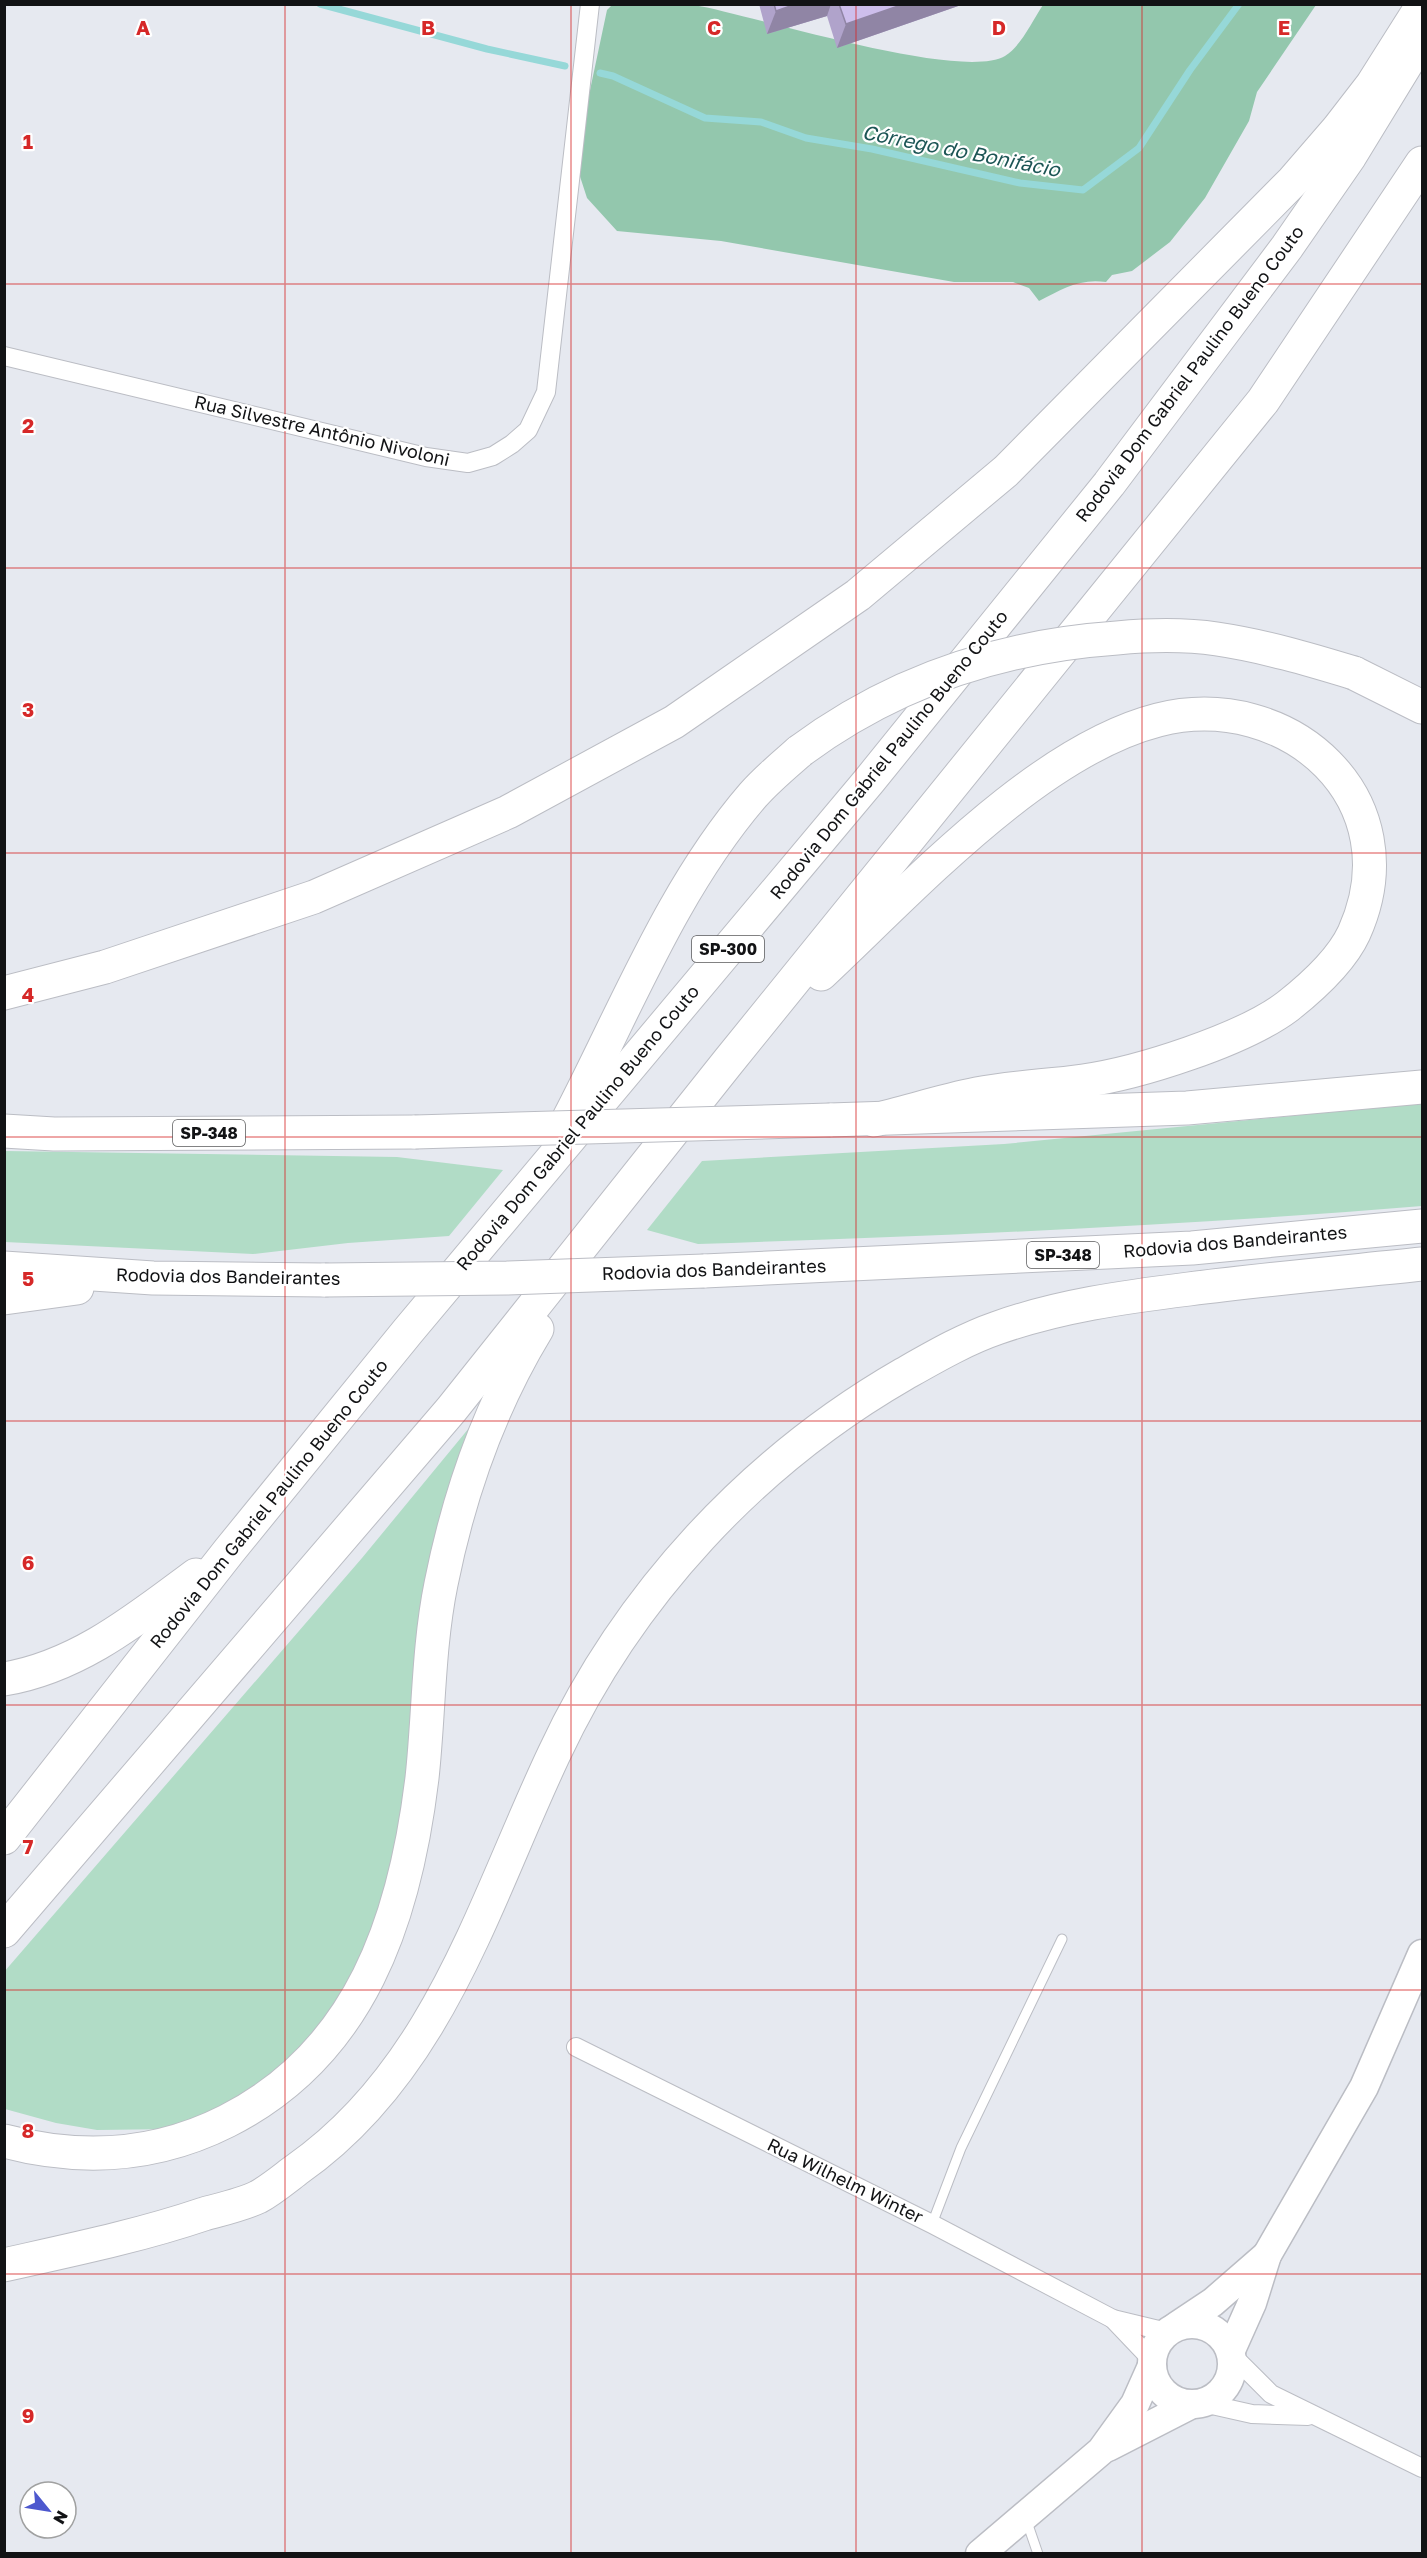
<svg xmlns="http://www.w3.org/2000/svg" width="1427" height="2558" font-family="'Golos Text',sans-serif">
<rect width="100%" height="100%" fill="#e6e9f0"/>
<g fill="#b1dcc6">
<path d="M1422,1103V1206C1181,1226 940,1236 698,1244L647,1230L702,1161L1004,1144Z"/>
<polygon points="5,1151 397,1157 503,1170 449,1236 348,1243 253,1254 5,1242"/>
<polygon points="497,1394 472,1452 411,1814 372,1965 286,2075 172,2129 97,2130 56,2123 5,2109 4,1972 362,1558"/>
</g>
<path fill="#93c7ad" d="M612,5C638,5 668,1 694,5C753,15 960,82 1005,56C1022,45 1032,21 1043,5H1316L1257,92L1249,121L1205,198L1170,242L1132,271L1112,275L1106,282C1080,278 1062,289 1039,301L1029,288L1013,282H954L721,241L617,231L587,198L575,161L607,10Z"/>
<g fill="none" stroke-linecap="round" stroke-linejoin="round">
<g stroke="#96d8d8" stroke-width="7">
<polyline points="320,4 487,49 565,66"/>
<polyline points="600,73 613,76 705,118 761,122 806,138 872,149 1020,183 1083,190 1139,148 1190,70 1239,4"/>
</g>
<defs>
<g id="service">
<polyline points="932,2224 961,2148 1062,1939"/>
<polyline points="1026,2519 1038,2554"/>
</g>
<g id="minor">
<polyline points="4,356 426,457 468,463 493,456 512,444 528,430 546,392 590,4"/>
<polyline points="576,2047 932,2224 1113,2319 1167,2332"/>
<polyline points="1113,2319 1152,2360"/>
<polyline points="1233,2356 1271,2394 1422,2468"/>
<polyline points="1203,2403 1252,2414 1308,2416"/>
</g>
<g id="primary">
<circle cx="1192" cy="2364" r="40"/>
<polyline points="1177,2326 1213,2302 1267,2255"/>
<polyline points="1231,2350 1252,2303 1267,2255 1364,2087 1422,1954"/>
<polyline points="1108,2447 1190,2405"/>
<polyline points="980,2554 1101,2451 1135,2404 1152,2366"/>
</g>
<g id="motorway">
<polyline points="1354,673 1422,707"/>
<path d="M821,974C911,890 1037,751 1158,720C1289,687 1414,800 1354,933C1341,961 1312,987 1288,1006C1243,1040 1139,1073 1083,1081C1048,1086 1011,1087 977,1094C942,1101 908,1112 874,1120"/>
<polyline points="4,993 105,967 314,897 508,812 674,722 858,595 1006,471 1293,181 1338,129 1372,85 1422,6"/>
<path d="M568,1120C625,1011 672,889 753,795C767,779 784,765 800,751"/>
<polyline points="830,1120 1187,1108 1422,1087"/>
<polyline points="4,1131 54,1134 415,1132"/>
<polyline points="4,1268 153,1278 325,1280"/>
<polyline points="704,1271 1192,1248 1422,1226"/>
<polyline points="4,1298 77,1288"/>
<path d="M4,1679C78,1667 138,1618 196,1575"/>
<polyline points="4,1838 229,1551 408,1331 869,781 1109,484 1287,247 1350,156 1422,38"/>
<polyline points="4,1931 451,1410 728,1062 1263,401 1422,163"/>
<path d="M4,2141C80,2161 156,2157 227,2121C361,2053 405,1919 422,1778C429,1714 428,1648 441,1584C459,1494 489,1408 537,1329"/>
<path d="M4,2265C71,2250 139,2236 204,2214C222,2209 241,2205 258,2197C271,2190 284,2179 296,2170C438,2071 484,1902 554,1754C628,1595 753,1461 904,1374C934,1357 965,1339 997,1328C1059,1306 1124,1297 1189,1289C1267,1279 1345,1272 1422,1264"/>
</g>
</defs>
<use href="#service" stroke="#bbbdc4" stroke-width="11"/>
<use href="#minor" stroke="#bbbdc4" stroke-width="20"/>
<use href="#primary" stroke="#bbbdc4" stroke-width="31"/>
<use href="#motorway" stroke="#bbbdc4" stroke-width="35"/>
<use href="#service" stroke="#fff" stroke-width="9"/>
<use href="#minor" stroke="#fff" stroke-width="18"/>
<use href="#primary" stroke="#fff" stroke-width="28"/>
<use href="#motorway" stroke="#fff" stroke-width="33"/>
<defs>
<g id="motorway-bridge">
<path d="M800,751C893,682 1001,646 1117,638C1150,635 1183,634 1217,639C1264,646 1308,659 1354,673"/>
<polyline points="415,1132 830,1120"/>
<polyline points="325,1280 507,1278 704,1271"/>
</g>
</defs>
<use href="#motorway-bridge" stroke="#bbbdc4" stroke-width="35" stroke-linecap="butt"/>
<use href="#motorway-bridge" stroke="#fff" stroke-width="33"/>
</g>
<polygon fill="#b0a3cb" points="759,4 964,4 837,48 827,16 767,34"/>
<g fill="#9085a5">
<polygon points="796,4 831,4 827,16 767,34 776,11"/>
<polygon points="904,4 964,4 837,48 846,24"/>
</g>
<g fill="#cdbeec" stroke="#9085a5" stroke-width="1.5">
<polygon points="774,4 796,4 776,11"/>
<polygon points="839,4 904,4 846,24"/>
</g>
<path fill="none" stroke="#d62828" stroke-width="1.5" stroke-opacity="0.55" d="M285,4V2554M571,4V2554M856,4V2554M1142,4V2554M4,284H1422M4,568H1422M4,853H1422M4,1137H1422M4,1421H1422M4,1705H1422M4,1990H1422M4,2274H1422"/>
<g text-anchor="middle" stroke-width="4.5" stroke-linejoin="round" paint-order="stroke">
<g fill="#fff" stroke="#595a5b" stroke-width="1.5">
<rect x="692" y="936" width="72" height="26" rx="4.5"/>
<rect x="173" y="1120" width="72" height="26" rx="4.5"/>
<rect x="1027" y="1242" width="72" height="26" rx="4.5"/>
</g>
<g font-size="16" font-weight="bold" fill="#121315">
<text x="728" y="955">SP-300</text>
<text x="209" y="1139">SP-348</text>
<text x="1063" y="1261">SP-348</text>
</g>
<g font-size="18" fill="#121315" stroke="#fff">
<text transform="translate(1190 374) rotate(-53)" y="6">Rodovia Dom Gabriel Paulino Bueno Couto</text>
<text transform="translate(322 431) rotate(13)" y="6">Rua Silvestre Antônio Nivoloni</text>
<text transform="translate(889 755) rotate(-51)" y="6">Rodovia Dom Gabriel Paulino Bueno Couto</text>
<text transform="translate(578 1128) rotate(-50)" y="6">Rodovia Dom Gabriel Paulino Bueno Couto</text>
<text transform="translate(1235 1242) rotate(-5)" y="6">Rodovia dos Bandeirantes</text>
<text transform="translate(714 1270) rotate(-2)" y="6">Rodovia dos Bandeirantes</text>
<text transform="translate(228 1277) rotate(1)" y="6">Rodovia dos Bandeirantes</text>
<text transform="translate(269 1504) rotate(-51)" y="6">Rodovia Dom Gabriel Paulino Bueno Couto</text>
<text transform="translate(845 2181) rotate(26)" y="6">Rua Wilhelm Winter</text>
</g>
<g font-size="20" font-style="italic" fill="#1c5555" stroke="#fff">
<text transform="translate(961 151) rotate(11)" y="7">Córrego do Bonifácio</text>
</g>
</g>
<g font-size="20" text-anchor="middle" font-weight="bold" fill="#d62828" stroke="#fff" stroke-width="4.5" stroke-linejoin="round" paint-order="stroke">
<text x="143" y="35">A</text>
<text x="428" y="35">B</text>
<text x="714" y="35">C</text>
<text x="999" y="35">D</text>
<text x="1284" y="35">E</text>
<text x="28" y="149">1</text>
<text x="28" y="433">2</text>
<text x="28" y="717">3</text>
<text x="28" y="1002">4</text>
<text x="28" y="1286">5</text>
<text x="28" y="1570">6</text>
<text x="28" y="1854">7</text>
<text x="28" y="2138">8</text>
<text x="28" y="2423">9</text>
</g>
<rect width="1427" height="2558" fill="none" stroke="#121315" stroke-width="12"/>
<g transform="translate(48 2510) rotate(120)"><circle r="28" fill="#ffffff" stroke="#a0a1a1" stroke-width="1.5"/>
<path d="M0-4.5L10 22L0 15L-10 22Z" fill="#4d58ce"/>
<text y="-9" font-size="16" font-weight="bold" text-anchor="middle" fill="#121315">N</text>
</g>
</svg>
